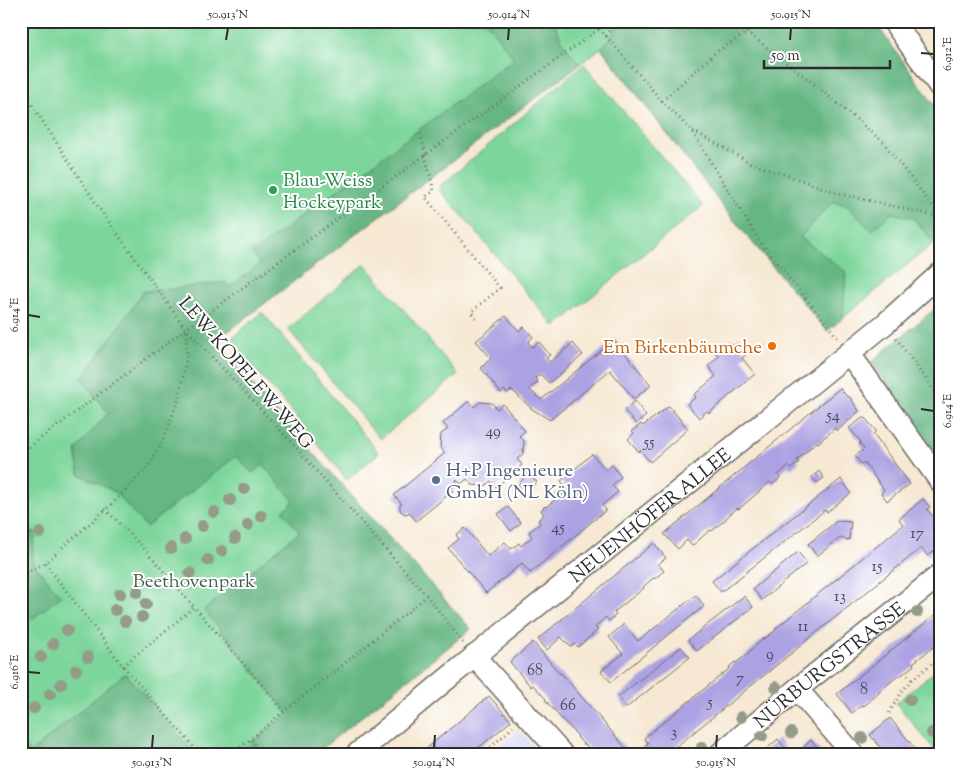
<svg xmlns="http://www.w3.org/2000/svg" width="961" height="775" font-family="'Sorts Mill Goudy',serif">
<rect width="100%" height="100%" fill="#fff"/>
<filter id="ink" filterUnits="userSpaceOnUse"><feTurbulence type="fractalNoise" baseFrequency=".02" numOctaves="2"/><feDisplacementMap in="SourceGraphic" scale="10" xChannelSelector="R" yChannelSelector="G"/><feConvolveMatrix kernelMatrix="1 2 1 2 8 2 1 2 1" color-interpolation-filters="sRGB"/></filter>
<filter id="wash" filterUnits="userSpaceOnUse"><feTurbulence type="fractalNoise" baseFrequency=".0096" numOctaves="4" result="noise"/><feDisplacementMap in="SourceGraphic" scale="20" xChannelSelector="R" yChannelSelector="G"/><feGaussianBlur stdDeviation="1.12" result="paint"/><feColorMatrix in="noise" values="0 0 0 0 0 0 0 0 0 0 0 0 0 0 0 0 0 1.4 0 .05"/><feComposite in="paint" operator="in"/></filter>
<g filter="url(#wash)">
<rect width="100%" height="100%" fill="#f6e8d2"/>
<polygon fill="#d2d9f9" points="519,730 540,754 491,754"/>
<g fill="#7cd59a" stroke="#548062">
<polygon points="21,21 874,21 940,113 940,238 827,331 727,212 601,48 214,342 471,629 315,754 21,754"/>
<polygon points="584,64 703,206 631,264 555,327 467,221 438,188"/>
<polygon points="365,264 458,374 380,439 288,329"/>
<polygon points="262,312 379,453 347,480 290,409 230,340"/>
<polygon points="940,667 940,754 938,754 896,703"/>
</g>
<g fill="#65b682" stroke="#487056">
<polygon points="486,21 553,21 564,45 580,64 214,342 471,629 315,754 239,754 288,713 204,610 299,532 283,511 294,501 263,465 252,473 236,456 146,527 115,492 79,474 76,450 108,413 82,379 144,291 173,289 225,282 230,287 260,264 252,253 254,252 514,59"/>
<polygon points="618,21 874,21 940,113 940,238 934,243 913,218 891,213 872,231 846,205 833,202 800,237 846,272 843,318 827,331 727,212 602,48 613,34"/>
<polygon points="937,307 940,310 940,400 934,404 940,412 940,460 871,362"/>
<polygon points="21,525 36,533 33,548 33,563 61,596 21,628"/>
<polygon points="126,674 195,754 21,754 21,743 30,753 123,675"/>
</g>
<g id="blocks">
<g fill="#aca1e2">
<polygon points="506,316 519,331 524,327 533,337 528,342 532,347 539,342 550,355 546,358 550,362 573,343 583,355 549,383 540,374 535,378 538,382 529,389 541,400 614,340 651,385 634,399 610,370 550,420 532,409 512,390 507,393 504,390 501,393 481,368 491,358 476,341"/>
<polygon points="729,342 733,346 737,343 747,354 742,358 755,374 709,413 707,411 699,418 687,404 696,397 694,395 716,376 708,366 719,356 716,353"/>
<polygon points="840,388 847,397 849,396 859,411 837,431 835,428 818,443 816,442 797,460 799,462 791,469 788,466 778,475 780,478 773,484 770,482 739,509 737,508 726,518 726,519 712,531 710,530 692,546 687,540 678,549 664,534"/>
<polygon points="469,401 474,407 480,402 492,403 497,409 503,404 525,431 519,436 524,441 523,454 517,459 522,465 496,487 491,481 485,486 472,485 467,479 461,484 457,479 456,480 457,484 454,487 452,487 450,485 449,486 453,491 416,521 409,512 407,514 403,513 400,510 400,505 402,504 394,495 445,453 440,447 441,434 448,429 443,423"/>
<polygon points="635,401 646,416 636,424 624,410"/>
<polygon points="669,406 688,429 650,462 640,450 639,452 628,439 634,433 632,431 641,424 643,426"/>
<polygon points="864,417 876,431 873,434 910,484 887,501 881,493 884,490 864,462 861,464 855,456 864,449 859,443 861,442 849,428"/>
<polygon points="592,454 606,470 612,465 621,477 612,485 618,492 602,505 606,510 530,573 522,563 486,593 448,548 459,539 456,535 465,528 488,556 505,542 511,549 519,543 521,546 532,537 529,532 540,523 538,520 544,515 541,510 545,506 546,507 557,498 554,496 565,486 561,481"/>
<polygon points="819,471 824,478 817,483 812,477"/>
<polygon points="527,474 537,482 527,493 518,485"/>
<polygon points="841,479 851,493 827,512 825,510 721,592 712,581"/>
<polygon points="923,499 930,507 927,509 940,525 940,546 928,556 921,548 667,754 635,754 648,743 644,738 730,668 729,667 735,662 736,663 746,655 763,639 764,639 776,630 775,629 903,525 899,519"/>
<polygon points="508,507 521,523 511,531 498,514"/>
<polygon points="837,521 851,522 849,540 840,538 817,556 808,544"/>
<polygon points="654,543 666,558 658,564 664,571 654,579 653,578 643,587 644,588 614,612 616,615 609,621 606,617 595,627 598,630 578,647 575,644 571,647 561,637 547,650 538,639"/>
<polygon points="798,552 807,563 762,600 753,589"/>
<polygon points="696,595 704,606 611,682 601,671 623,654 609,637 624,624 638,641"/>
<polygon points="744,596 753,607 697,651 688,640"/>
<polygon points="940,611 940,645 935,649 933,647 913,663 914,665 899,677 898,676 878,692 879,693 864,706 862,705 852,713 837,694"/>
<polygon points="533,642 560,674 561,673 631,754 592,754 589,751 590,750 585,744 584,745 577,737 578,736 557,714 557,713 545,700 546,699 533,685 531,687 510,662"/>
<polygon points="681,647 690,657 626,708 618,697"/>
<polygon points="489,696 511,721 471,754 420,754"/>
<polygon points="890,718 913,746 920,754 886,754 870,735"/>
<polygon points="778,739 790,754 761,754"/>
<polygon points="811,740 822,754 796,754"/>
</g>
</g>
</g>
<g filter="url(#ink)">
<use href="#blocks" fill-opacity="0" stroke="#726d65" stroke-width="1"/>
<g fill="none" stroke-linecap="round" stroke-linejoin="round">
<defs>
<g id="minor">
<polyline points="893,21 940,87"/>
<polyline points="849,353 940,481"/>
<polyline points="474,656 562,754"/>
<polyline points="797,689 853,754"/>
<path id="s1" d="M357,754L448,678L849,353L886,323L940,274"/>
<path id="s2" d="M720,754L797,689L940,575"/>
</g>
</defs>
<use href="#minor" stroke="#726d65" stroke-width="24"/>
<g stroke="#726d65" stroke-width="3" stroke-dasharray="1 4" stroke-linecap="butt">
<polyline points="593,21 662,101 692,131 759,241 838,338"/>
<polyline points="724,21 748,33 814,84 883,142 940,216"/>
<polyline points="606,36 615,21"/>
<polyline points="21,88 101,211 186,329 281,431 427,596 464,644"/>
<polyline points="662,101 715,53 765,21"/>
<polyline points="419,129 426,155"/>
<polyline points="693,131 751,163 841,194 940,217"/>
<polyline points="425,155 434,191 425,197 500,288 471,312 477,319"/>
<polyline points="896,338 940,399"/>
<polyline points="21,453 186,329 599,29"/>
<polyline points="105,509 140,544 284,711"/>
<polyline points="45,563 123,666 200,754"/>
<polyline points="21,575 45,563 111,505 149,466 164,437 178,402 187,355 186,329"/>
<polyline points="123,666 194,607"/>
<polyline points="908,675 912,680"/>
<polyline points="889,713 902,691 912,680 940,657"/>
<polyline points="251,740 262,754"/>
<polyline points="233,754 284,711 350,659 427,596"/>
<polyline points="483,754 513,727"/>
</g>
<use href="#minor" stroke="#fff" stroke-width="21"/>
</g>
<g fill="#949c88">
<circle cx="244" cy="489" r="6"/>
<circle cx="230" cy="500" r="6"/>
<circle cx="214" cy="512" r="6"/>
<circle cx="261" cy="516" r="6"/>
<circle cx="248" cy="525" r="6"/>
<circle cx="202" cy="526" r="6"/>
<circle cx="40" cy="533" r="6"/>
<circle cx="235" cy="538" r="6"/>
<circle cx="185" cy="539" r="6"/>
<circle cx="171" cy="548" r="6"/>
<circle cx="222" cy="551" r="6"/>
<circle cx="208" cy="560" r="6"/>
<circle cx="190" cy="573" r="6"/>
<circle cx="137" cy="592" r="6"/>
<circle cx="120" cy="594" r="6"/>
<circle cx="146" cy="604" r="6"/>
<circle cx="115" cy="610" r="6"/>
<circle cx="917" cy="612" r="6"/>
<circle cx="142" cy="617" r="6"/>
<circle cx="125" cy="621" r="6"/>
<circle cx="67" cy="630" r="6"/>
<circle cx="53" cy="644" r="6"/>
<circle cx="41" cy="657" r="6"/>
<circle cx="88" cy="657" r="6"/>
<circle cx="76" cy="670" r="6"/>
<circle cx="61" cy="684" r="6"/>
<circle cx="776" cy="687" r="6"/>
<circle cx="50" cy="694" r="6"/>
<circle cx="910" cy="700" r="6"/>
<circle cx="34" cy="708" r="6"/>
<circle cx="741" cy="717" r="6"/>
<circle cx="791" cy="733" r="6"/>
<circle cx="932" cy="733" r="6"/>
<circle cx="762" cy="736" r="6"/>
<circle cx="862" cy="738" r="6"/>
<circle cx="702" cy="747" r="6"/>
</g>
</g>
<path fill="none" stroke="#2b2b2b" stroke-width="2" d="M226,40L228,28M508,40L509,28M790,40L791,28M921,53L934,54M28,315L40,317M921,409L934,411M28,672L40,673M152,748L153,735M434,748L435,735M716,748L717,735"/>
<circle fill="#2e9e5b" stroke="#fff" stroke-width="2" cx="273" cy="190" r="5"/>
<circle fill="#e8710a" stroke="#fff" stroke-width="2" cx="772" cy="346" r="5"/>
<circle fill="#5c6f8a" stroke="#fff" stroke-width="2" cx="436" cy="480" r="5"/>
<g text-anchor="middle" stroke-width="4" stroke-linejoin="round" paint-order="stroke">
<g font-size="16" fill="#4b4859">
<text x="833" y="420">54</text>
<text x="493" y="436">49</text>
<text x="649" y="447">55</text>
<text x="558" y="532">45</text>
<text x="917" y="538">17</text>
<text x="877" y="571">15</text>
<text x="840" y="601">13</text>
<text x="803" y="631">11</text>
<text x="770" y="659">9</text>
<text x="535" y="675">68</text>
<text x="740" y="683">7</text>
<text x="864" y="694">8</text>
<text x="710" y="707">5</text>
<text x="568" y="710">66</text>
<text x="674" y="737">3</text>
</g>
<g font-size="19" fill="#27864d" stroke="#fff" text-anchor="start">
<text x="283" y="186">Blau-Weiss<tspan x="283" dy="22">Hockeypark</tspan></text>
</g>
<g font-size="19" fill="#c56008" stroke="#fff" text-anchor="end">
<text x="762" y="353">Em Birkenbäumche</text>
</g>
<g font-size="19" fill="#2b2b2b" stroke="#fff">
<text transform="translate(247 372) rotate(49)" y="7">LEW-KOPELEW-WEG</text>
<text dy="7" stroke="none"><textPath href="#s1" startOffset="378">NEUENHÖFER ALLEE</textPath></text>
<text dy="7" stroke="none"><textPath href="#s2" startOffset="141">NÜRBURGSTRASSE</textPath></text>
</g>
<g font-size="19" fill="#4e5e75" stroke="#fff" text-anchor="start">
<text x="446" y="476">H+P Ingenieure<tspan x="446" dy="22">GmbH (NL Köln)</tspan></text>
</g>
<g font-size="19" fill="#435e4c" stroke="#fff">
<text x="194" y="587">Beethovenpark</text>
</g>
</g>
<rect width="961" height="775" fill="none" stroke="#fff" stroke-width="55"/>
<path d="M764 60v8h126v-8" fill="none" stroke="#2b2b2b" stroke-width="2.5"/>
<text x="771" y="60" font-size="15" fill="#2b2b2b" stroke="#ffffff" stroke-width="4" paint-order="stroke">50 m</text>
<rect x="28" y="28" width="906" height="720" fill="none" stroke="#2b2b2b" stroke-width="2"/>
<g font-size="12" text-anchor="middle" fill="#2b2b2b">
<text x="228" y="18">50.913°N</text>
<text x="509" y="18">50.914°N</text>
<text x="791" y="18">50.915°N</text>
<text transform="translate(947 54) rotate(-90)" y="4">6.912°E</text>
<text transform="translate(14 315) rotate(-90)" y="4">6.914°E</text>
<text transform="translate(947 411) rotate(-90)" y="4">6.914°E</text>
<text transform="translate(14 672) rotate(-90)" y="4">6.916°E</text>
<text x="152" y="766">50.913°N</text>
<text x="434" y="766">50.914°N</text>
<text x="716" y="766">50.915°N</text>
</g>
</svg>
